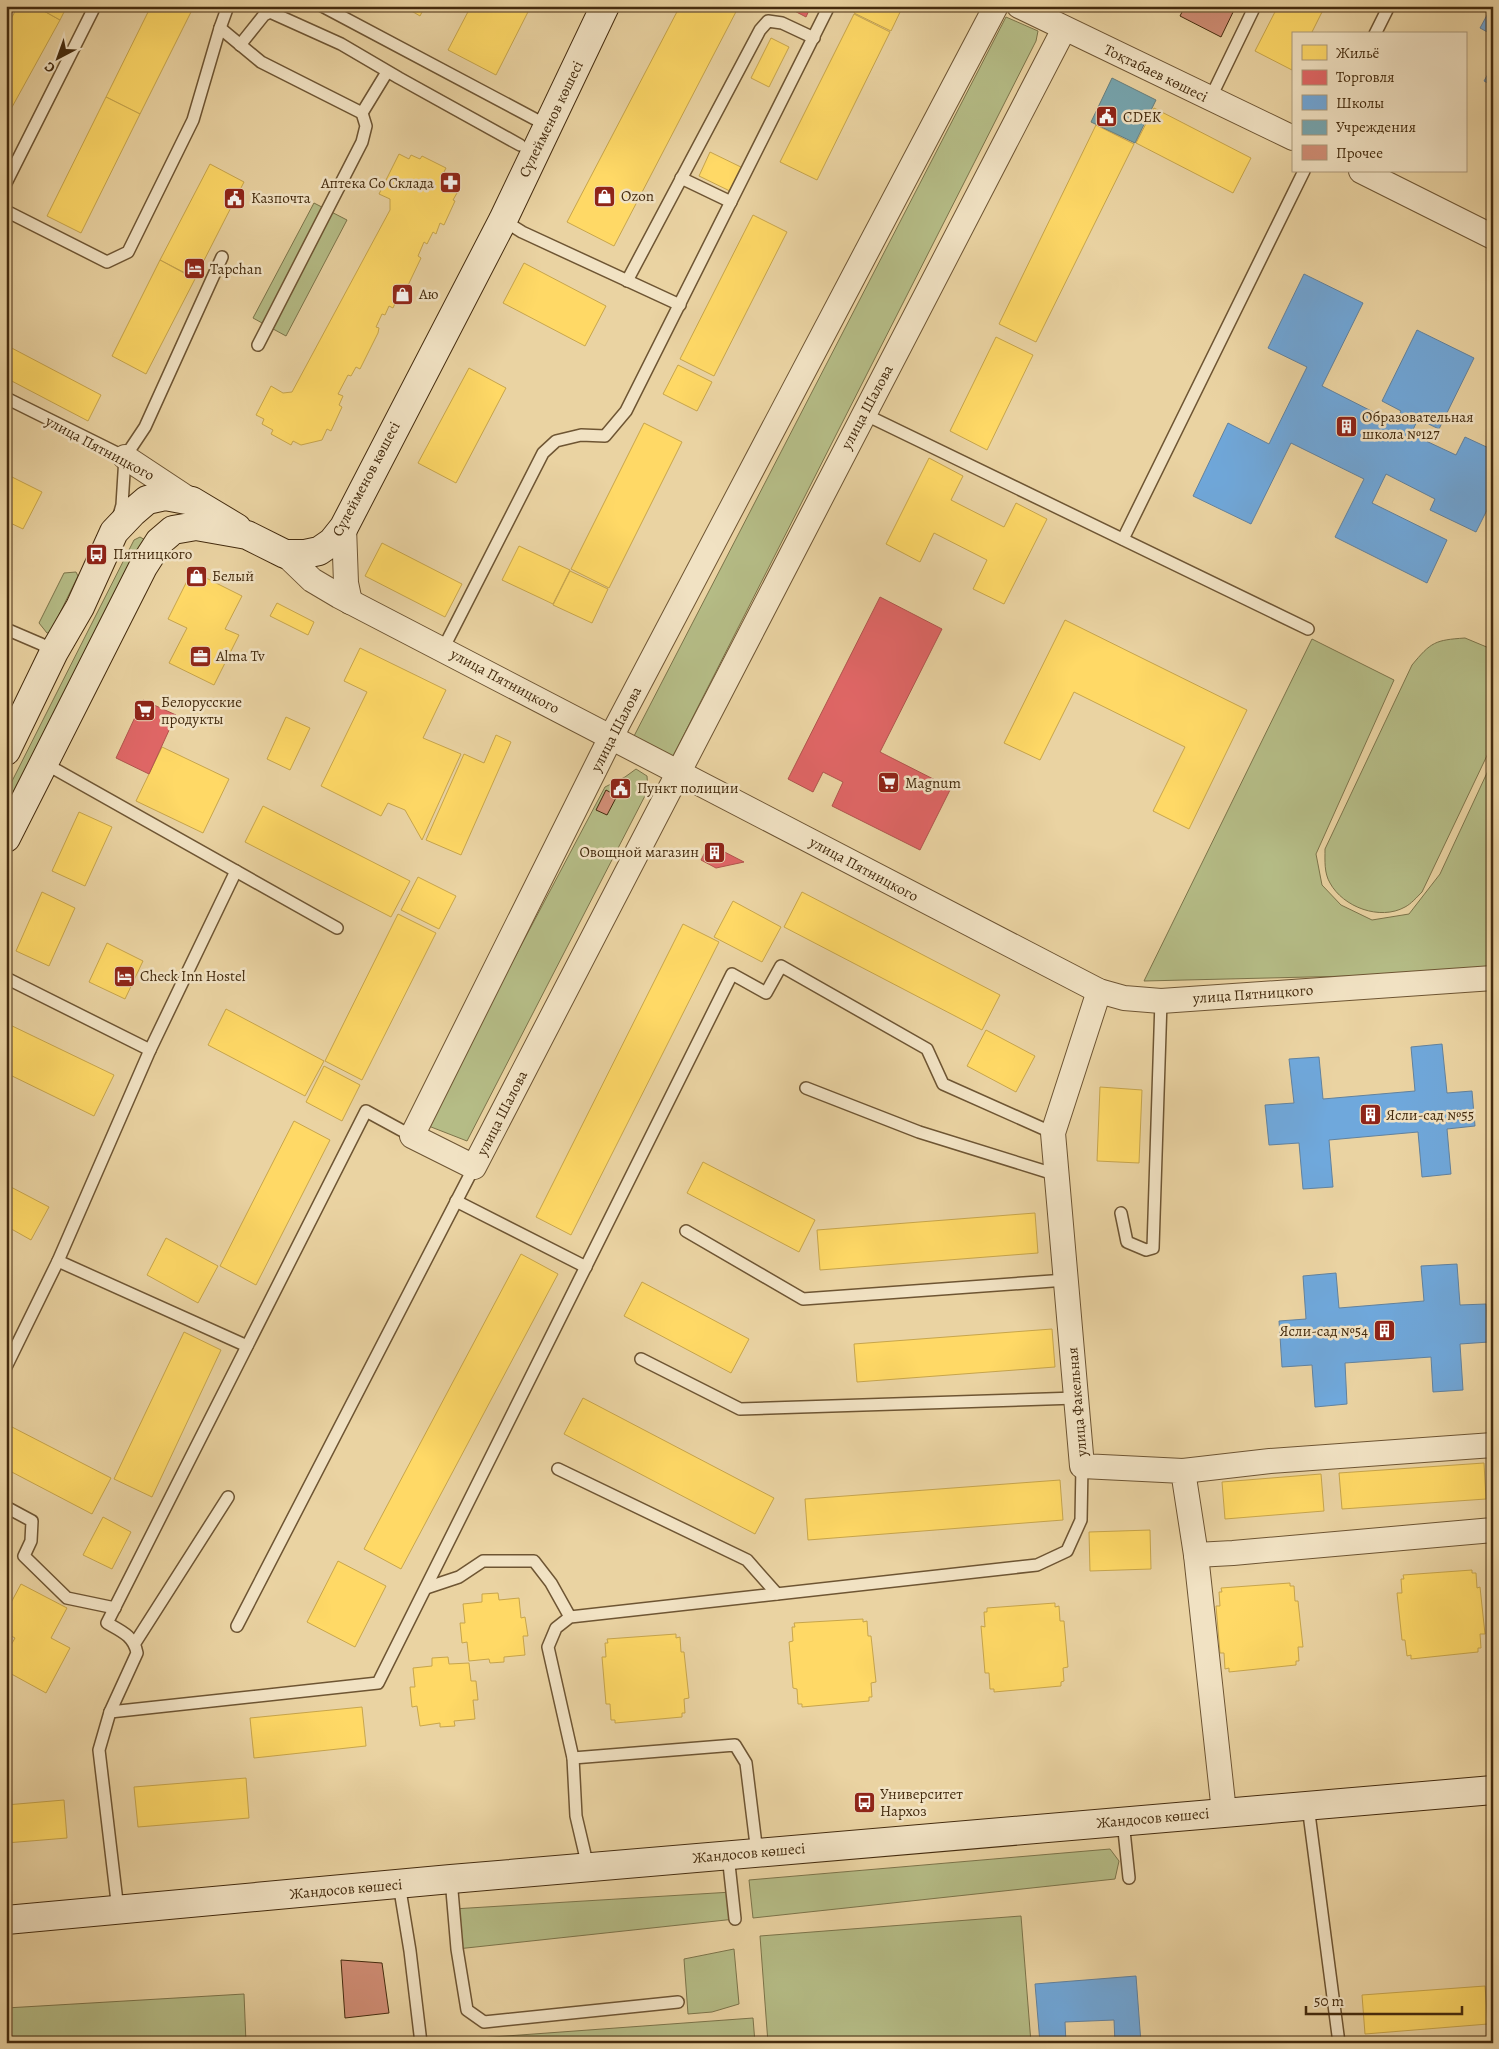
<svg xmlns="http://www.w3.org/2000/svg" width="1499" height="2049" font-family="Alegreya,serif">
<rect width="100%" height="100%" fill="#ead3a2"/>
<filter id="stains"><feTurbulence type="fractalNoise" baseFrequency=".004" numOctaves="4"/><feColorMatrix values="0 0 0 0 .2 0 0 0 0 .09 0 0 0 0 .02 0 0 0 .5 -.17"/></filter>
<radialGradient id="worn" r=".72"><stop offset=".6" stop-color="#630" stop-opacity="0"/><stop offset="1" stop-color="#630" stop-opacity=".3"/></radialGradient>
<g fill="#b5bc86" stroke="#7c744a">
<polygon points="1006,17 1038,31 1036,41 672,758 633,738"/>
<polygon points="314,203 347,220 286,336 253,318"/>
<polygon points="140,537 147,541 6,832 6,793 134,540"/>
<polygon points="76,572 78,576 50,633 47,633 39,623 64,573"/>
<path d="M1465,638L1489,648L1493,652V743L1422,892C1417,897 1411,904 1405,907C1380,921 1343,907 1330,883C1324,873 1325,861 1325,849L1412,665C1431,642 1435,640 1465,638Z"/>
<polygon points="1312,639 1394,680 1316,854 1322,885 1341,905 1372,920 1409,914 1440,874 1493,760 1493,966 1392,975 1144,981"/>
<polygon points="636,769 647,776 648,790 467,1141 426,1125 605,787 625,777"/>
<polygon points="1110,1849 1119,1861 1115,1879 753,1918 749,1880"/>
<polygon points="732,1892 735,1919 457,1949 453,1909"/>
<polygon points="1021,1916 1031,2043 768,2043 760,1936"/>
<polygon points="734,1949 739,2004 712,2012 688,2014 684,1959"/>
<polygon points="244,1994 246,2043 6,2043 6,2008"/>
<polygon points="753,2018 755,2043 475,2043 479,2038"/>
</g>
<g fill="#ffd966" stroke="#c7a54c">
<polygon points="18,6 35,6 60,20 6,118 6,28"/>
<polygon points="35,6 67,6 60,20"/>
<polygon points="151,6 194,6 140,114 106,97"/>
<polygon points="403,6 425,6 420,16"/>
<polygon points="471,6 531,6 496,75 448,50"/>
<polygon points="680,6 739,6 614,246 567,222"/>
<polygon points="857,6 900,6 902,8 891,31 854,13"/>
<polygon points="1278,6 1325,6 1311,34 1293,34 1292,70 1255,51"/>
<polygon points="854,14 890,32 817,180 780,162"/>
<polygon points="771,38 789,47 769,87 751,78"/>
<polygon points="106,97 140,114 81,233 47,216"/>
<polygon points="1154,108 1251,158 1233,193 1136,143"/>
<polygon points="1096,125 1134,144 1036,342 999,324"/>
<polygon points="710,152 745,169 734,193 699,176"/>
<polygon points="399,154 409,159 411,155 420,159 422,156 446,168 444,172 451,175 457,193 453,200 455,201 444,225 440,223 436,234 433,232 427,244 424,242 418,256 421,258 401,300 397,299 393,308 389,306 385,315 382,314 376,327 379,328 378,333 360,369 356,367 351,376 348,375 338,394 343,396 339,405 342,407 331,431 327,429 322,440 301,445 293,441 291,445 271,434 273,430 262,424 264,419 256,415 271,386 283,393 292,392 390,210 390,199 379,194"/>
<polygon points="210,164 244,182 195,278 160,260"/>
<polygon points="753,215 787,232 714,376 680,359"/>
<polygon points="160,260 195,279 146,374 112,356"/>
<polygon points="524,263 606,306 585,346 503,303"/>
<polygon points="996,337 1033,355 987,450 950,431"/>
<polygon points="6,345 101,395 88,421 6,378"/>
<polygon points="678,365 712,382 697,411 663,394"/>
<polygon points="469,368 506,388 456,483 418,463"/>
<polygon points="644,423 682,442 609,588 571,569"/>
<polygon points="929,458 963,476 951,500 1004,527 1016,503 1047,519 1004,604 973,589 987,560 934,533 920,562 886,544"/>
<polygon points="6,474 42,492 23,529 6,521"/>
<polygon points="382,543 462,584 445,617 365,576"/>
<polygon points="519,546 570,570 553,604 502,580"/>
<polygon points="192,571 242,596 225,629 239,635 214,685 169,663 187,628 168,619"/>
<polygon points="570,571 608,589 592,623 553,605"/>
<polygon points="277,603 314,622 308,635 270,616"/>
<polygon points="1065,620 1247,710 1189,829 1153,811 1185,747 1074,692 1040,760 1004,743"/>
<polygon points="360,648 446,690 423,738 461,754 422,840 405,810 388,803 381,816 321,786 367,692 344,681"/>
<polygon points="286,717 310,728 290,770 267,759"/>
<polygon points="496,735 511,742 461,855 426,840 464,754 484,763"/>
<polygon points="162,747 229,779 203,833 136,801"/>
<polygon points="263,806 410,881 391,917 245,842"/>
<polygon points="79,812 112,827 85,886 52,871"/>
<polygon points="418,877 456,896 439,929 401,910"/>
<polygon points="42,892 75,908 49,966 16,951"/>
<polygon points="802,892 1000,995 982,1030 784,927"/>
<polygon points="733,901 781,927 762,962 714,937"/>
<polygon points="398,914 436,933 362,1080 325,1061"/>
<polygon points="683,924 719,942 571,1235 536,1217"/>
<polygon points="107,943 143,961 125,999 89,982"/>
<polygon points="226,1009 324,1061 305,1096 208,1045"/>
<polygon points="6,1023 114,1075 94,1116 6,1073"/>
<polygon points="986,1030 1035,1056 1016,1092 967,1066"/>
<polygon points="324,1066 360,1085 342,1121 306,1102"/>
<polygon points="1100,1087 1142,1090 1139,1163 1097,1161"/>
<polygon points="294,1121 330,1140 256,1285 220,1266"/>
<polygon points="703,1162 815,1220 799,1252 687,1193"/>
<polygon points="9,1186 49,1207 31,1240 6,1226 6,1191"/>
<polygon points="1035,1213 1038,1253 820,1270 817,1230"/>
<polygon points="166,1238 218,1266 198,1303 147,1275"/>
<polygon points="521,1254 558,1274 401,1569 364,1549"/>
<polygon points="642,1282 749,1339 731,1373 624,1316"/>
<polygon points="1052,1329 1055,1367 857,1382 854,1344"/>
<polygon points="184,1332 221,1350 152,1497 114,1479"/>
<polygon points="583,1398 774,1498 755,1534 564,1434"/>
<polygon points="12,1427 111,1478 92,1514 6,1469 6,1437"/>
<polygon points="1484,1463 1486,1499 1342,1509 1339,1473"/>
<polygon points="1321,1474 1324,1511 1225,1519 1222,1482"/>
<polygon points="1060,1480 1063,1520 808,1540 805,1499"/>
<polygon points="103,1517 131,1532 112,1569 83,1555"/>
<polygon points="1150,1530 1151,1569 1090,1571 1089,1532"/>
<polygon points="338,1561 386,1586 355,1647 307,1622"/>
<polygon points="1472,1570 1472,1573 1476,1573 1477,1588 1480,1587 1485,1634 1480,1634 1481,1648 1478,1648 1478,1652 1411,1659 1411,1655 1407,1656 1405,1640 1402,1640 1397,1593 1402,1593 1401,1579 1404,1579 1403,1575"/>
<polygon points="1290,1583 1290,1586 1294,1586 1295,1601 1298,1601 1303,1647 1298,1647 1299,1661 1296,1661 1296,1665 1229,1672 1229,1668 1225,1669 1224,1653 1220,1653 1216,1606 1220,1606 1219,1592 1222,1592 1221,1588"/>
<polygon points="21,1584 67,1608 51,1638 70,1648 46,1693 6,1671 6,1654 15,1638 6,1633 6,1612"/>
<polygon points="498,1593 499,1600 519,1598 521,1618 525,1617 528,1636 523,1636 525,1655 504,1657 504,1662 490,1663 489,1659 469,1661 467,1642 462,1643 460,1623 465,1623 463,1604 482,1602 482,1594"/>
<polygon points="1055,1603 1055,1607 1059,1606 1060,1621 1064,1621 1068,1667 1063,1668 1064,1681 1061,1682 1061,1686 994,1692 994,1689 990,1689 989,1673 985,1673 981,1626 985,1627 984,1612 987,1612 987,1608"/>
<polygon points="863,1619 863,1622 867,1621 868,1636 871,1636 876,1682 871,1683 872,1697 869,1697 869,1701 802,1707 802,1704 798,1704 797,1689 793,1688 789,1642 793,1641 792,1627 795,1627 794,1623"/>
<polygon points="676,1634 676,1638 680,1637 681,1652 684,1652 689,1698 684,1699 685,1713 682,1713 682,1717 615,1723 615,1720 611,1720 610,1704 606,1704 602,1657 606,1657 605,1643 608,1643 607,1639"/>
<polygon points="448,1657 449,1664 469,1663 471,1681 476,1681 478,1700 473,1700 475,1719 454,1721 455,1726 440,1727 440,1723 420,1726 417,1706 412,1707 410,1687 415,1687 413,1668 432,1666 432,1658"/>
<polygon points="362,1707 366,1746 254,1758 250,1718"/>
<polygon points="246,1778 249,1818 138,1827 134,1787"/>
<polygon points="64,1800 67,1838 6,1843 6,1805"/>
<polygon points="1485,1986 1488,2024 1365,2034 1362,1995"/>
<polygon points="1488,2013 1493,2013 1493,2043 1491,2043"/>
</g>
<g fill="#e06666" stroke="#b1544c">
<polygon points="785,6 811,6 806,17"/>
<polygon points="880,597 942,629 880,752 951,788 920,850 832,806 843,782 823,772 813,792 788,779"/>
<polygon points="143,700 176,715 149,774 116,758"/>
<polygon points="709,844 744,862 716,868 701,860"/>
</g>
<g fill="#6fa8dc" stroke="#62829e">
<polygon points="1492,6 1493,6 1493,35 1480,28"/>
<polygon points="1493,65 1493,86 1484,81"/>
<polygon points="1304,274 1363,303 1322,386 1395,423 1401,411 1382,401 1417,330 1474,358 1439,429 1418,419 1411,434 1456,455 1465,437 1493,450 1493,498 1476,532 1430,510 1435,499 1386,474 1372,503 1447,540 1427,583 1335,537 1364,479 1291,443 1251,524 1193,496 1228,423 1269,444 1307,367 1268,348"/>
<polygon points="1442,1044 1447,1093 1472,1091 1475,1126 1447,1129 1451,1174 1422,1177 1418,1132 1329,1140 1333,1187 1303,1189 1299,1143 1269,1145 1265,1105 1294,1103 1289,1059 1319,1057 1323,1099 1415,1091 1411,1047"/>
<polygon points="1457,1264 1460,1305 1486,1304 1489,1342 1460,1344 1463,1390 1433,1392 1431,1357 1345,1363 1347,1404 1315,1407 1312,1365 1282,1367 1279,1321 1306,1319 1303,1276 1336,1273 1339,1308 1424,1301 1421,1266"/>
<polygon points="1136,1976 1141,2043 1115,2043 1114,2020 1065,2022 1066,2043 1040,2043 1035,1984"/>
</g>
<g fill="#76a5af" stroke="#67807f">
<polygon points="1112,78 1156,100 1135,143 1091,122"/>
<polygon points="616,780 630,787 626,796 612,789"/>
</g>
<g fill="#d18e76" stroke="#442b0e">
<polygon points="1185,6 1236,6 1221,37 1180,16"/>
<polygon points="606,790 617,796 607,815 596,810"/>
<polygon points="341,1960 382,1963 389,2013 345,2018"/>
</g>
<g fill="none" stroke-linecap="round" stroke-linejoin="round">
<defs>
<g id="lane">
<polyline points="322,6 548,126"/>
<polyline points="220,28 261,62 362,113 366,126 362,142 258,345"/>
<polyline points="1375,34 1389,6"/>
<polyline points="240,45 264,15 270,12 341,44 399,78 520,145"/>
<polyline points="1210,99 1255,6"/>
<polyline points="362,113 387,72"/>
<polyline points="681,178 731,202"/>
<polyline points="6,183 95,6"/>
<polyline points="6,211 107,262 128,252 193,120 220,28 228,6"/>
<polyline points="503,220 522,232 680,305"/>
<polyline points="627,281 760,30 768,21 782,23 814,38"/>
<polyline points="6,398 125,457"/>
<polyline points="864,414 1308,629"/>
<polyline points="118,519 122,505 125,457 145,427 222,257"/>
<polyline points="1123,539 1304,171"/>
<polyline points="6,629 41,644 54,652"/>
<polyline points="443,649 543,453 556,441 581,435 605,436 626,411 829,6"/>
<polyline points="44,763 337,928"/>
<polyline points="6,978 150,1050"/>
<polyline points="806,1088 919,1132 1057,1175"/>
<polyline points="456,1201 586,1267"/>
<polyline points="1121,1213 1127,1242 1146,1250 1153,1248 1161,1001"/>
<polyline points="686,1231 803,1299 1066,1280"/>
<polyline points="58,1261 247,1346"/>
<polyline points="641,1359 740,1409 1076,1398"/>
<polyline points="6,1367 58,1261 150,1050 236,871"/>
<polyline points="558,1469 747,1560 777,1594"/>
<polyline points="6,1507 32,1521 31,1541 24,1556 67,1598 115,1608"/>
<polyline points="426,1588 459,1577 483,1561 534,1561 551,1583 570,1617"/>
<polyline points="237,1626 474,1167"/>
<polyline points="135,1643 228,1497"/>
<polyline points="110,1712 378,1683 732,974 766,993 781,966 927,1049 943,1084 1053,1133"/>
<polyline points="573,1758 735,1745 746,1763 757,1853"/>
<polyline points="1308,1806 1339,2043"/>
<polyline points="1123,1821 1129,1878"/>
<polyline points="728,1855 735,1919"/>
<polyline points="588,1867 576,1816 573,1758 548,1647 556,1628 570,1617 1037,1565 1067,1551 1081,1520 1082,1466"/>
<polyline points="451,1879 457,1949 467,2010 484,2022 678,2002"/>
<polyline points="399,1884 410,1951 421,2043"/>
<path d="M118,1910L99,1750L110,1712L137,1653C134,1636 121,1631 107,1623L366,1111L412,1136"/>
</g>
<g id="street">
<polyline points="996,6 611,737 412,1136 474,1167 1064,29"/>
<polyline points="1019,6 1293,138"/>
<polyline points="1361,171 1493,237"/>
<polyline points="125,457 190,500"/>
<polyline points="344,527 346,583 350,602"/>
<polyline points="285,554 312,580 339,596 1099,991 1124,998 1161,1001 1493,978"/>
<polyline points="1099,991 1053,1133 1082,1466 1183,1471 1196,1555 1224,1812"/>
<polyline points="1183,1471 1270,1461 1493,1445"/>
<polyline points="1196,1555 1233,1553 1493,1530"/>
</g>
<g id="secondary">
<polyline points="6,751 54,652 80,607 114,532 133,512 147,500 165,496 192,501 237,528"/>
<polyline points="6,838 143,567 159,542 173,530 196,526 247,535 285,554 305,554 319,551 332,542 344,527 503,220 605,6"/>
<polyline points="6,1920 451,1879 1493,1790"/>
</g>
</defs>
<use href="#lane" stroke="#6e5533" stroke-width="14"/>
<use href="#street" stroke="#6e5533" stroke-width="26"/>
<use href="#secondary" stroke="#442b0e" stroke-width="30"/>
<use href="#lane" stroke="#f1e2c3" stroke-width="11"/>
<use href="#street" stroke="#f1e2c3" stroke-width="24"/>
<use href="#secondary" stroke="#f1e2c3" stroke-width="28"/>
</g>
<defs>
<symbol id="civic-square" viewBox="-11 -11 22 22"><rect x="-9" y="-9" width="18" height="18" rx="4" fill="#8f2418" stroke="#f1e2c3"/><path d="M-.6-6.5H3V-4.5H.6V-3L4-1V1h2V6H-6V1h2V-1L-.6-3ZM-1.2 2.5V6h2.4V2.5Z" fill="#fff"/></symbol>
<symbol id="pharmacy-square" viewBox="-11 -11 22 22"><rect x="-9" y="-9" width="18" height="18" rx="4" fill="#8f2418" stroke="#f1e2c3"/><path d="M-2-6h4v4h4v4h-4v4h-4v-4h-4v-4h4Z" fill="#fff"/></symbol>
<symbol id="shop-square" viewBox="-11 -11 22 22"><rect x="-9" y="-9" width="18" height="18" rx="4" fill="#8f2418" stroke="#f1e2c3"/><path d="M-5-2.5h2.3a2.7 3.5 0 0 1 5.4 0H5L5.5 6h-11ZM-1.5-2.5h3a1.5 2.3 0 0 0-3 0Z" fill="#fff"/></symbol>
<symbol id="hotel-square" viewBox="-11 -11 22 22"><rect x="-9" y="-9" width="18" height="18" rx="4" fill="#8f2418" stroke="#f1e2c3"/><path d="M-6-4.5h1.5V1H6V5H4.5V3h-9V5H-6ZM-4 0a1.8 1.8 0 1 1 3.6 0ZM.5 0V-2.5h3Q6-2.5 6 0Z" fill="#fff"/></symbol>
<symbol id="building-square" viewBox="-11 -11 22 22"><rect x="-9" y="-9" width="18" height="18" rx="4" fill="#8f2418" stroke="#f1e2c3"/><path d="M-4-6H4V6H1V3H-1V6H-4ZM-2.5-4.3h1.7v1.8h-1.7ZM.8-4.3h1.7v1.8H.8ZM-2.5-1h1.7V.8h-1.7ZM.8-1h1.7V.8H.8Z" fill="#fff"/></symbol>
<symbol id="bus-square" viewBox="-11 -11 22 22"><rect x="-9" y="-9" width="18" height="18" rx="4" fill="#8f2418" stroke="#f1e2c3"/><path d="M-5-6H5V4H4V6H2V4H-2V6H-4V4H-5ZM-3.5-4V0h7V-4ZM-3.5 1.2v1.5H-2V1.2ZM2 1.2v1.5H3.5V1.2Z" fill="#fff"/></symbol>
<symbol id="office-square" viewBox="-11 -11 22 22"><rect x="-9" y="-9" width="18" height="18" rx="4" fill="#8f2418" stroke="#f1e2c3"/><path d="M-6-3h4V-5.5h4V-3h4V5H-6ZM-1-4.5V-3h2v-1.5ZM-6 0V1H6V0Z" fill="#fff"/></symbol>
<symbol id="supermarket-square" viewBox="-11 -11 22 22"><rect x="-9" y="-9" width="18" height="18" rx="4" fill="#8f2418" stroke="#f1e2c3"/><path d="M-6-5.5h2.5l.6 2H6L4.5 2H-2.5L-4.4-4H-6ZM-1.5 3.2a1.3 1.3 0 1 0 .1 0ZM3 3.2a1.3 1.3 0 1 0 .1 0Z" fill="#fff"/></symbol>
</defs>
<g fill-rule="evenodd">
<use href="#civic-square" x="1094" y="104" width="25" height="25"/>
<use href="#pharmacy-square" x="438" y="170" width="25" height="25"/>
<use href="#shop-square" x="592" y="184" width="25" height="25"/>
<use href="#civic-square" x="222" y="186" width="25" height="25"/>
<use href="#hotel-square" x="182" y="256" width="25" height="25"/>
<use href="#shop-square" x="390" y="282" width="25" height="25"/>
<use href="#building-square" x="1334" y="414" width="25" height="25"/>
<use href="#bus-square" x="84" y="542" width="25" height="25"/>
<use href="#shop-square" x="184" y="564" width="25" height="25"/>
<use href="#office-square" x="188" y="644" width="25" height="25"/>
<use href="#supermarket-square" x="132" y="698" width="25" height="25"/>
<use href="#supermarket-square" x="876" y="770" width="25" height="25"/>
<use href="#civic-square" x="608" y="776" width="25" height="25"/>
<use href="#building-square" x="702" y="840" width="25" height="25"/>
<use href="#hotel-square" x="112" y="964" width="25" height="25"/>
<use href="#building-square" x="1358" y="1102" width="25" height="25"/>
<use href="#building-square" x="1372" y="1318" width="25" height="25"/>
<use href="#bus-square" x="852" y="1790" width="25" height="25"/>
</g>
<g text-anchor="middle" stroke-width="5" stroke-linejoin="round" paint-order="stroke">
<g font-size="15" fill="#442b0e" stroke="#f1e2c3">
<text transform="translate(1156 73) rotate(26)" y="5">Тоқтабаев көшесі</text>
<text transform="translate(551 119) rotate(-64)" y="5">Сүлейменов көшесі</text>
<text transform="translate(867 407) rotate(-62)" y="5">улица Шалова</text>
<text transform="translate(100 448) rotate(28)" y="5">улица Пятницкого</text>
<text transform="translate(366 479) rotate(-62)" y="5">Сүлейменов көшесі</text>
<text transform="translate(505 681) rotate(28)" y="5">улица Пятницкого</text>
<text transform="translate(616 729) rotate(-63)" y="5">улица Шалова</text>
<text transform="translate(864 869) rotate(28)" y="5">улица Пятницкого</text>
<text transform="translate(1253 994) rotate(-4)" y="5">улица Пятницкого</text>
<text transform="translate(502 1113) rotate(-63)" y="5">улица Шалова</text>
<text transform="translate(1077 1402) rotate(-95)" y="5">улица Факельная</text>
<text transform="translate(1153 1818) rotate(-5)" y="5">Жандосов көшесі</text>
<text transform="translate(749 1853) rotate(-5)" y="5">Жандосов көшесі</text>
<text transform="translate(346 1889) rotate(-5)" y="5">Жандосов көшесі</text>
</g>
<g font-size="15" fill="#442b0e" stroke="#f1e2c3" text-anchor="start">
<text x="1123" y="122">CDEK</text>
<text x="434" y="188" text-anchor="end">Аптека Со Склада</text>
<text x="621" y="201">Ozon</text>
<text x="251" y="203">Казпочта</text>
<text x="210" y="274">Tapchan</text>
<text x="419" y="299">Аю</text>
<text x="1362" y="422">Образовательная<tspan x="1362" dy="17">школа №127</tspan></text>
<text x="113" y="559">Пятницкого</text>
<text x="212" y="581">Белый</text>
<text x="216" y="661">Alma Tv</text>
<text x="161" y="707">Белорусские<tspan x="161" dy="17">продукты</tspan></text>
<text x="905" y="788">Magnum</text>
<text x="637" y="793">Пункт полиции</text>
<text x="699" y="857" text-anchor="end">Овощной магазин</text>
<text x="140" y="981">Check Inn Hostel</text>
<text x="1386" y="1120">Ясли-сад №55</text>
<text x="1368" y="1336" text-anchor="end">Ясли-сад №54</text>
<text x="880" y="1799">Университет<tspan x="880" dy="17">Нархоз</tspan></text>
</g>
</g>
<rect width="1499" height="2049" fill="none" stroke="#ead3a2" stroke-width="25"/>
<rect x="8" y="8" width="1484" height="2034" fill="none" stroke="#442b0e" stroke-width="2.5"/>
<rect x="12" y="12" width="1474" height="2024" fill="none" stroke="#442b0e"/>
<rect x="1292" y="32" width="175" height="140" fill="#f1e2c3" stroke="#ac997b"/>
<rect x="1302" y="45" width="25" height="15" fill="#ffd966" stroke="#ac997b"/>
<text x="1336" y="58" font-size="15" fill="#442b0e">Жильё</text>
<rect x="1302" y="70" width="25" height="15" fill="#e06666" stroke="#ac997b"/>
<text x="1336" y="82" font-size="15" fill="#442b0e">Торговля</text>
<rect x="1302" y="95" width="25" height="15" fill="#6fa8dc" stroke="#ac997b"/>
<text x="1336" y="108" font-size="15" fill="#442b0e">Школы</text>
<rect x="1302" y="120" width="25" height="15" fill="#76a5af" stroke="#ac997b"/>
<text x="1336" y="132" font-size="15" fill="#442b0e">Учреждения</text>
<rect x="1302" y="145" width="25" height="15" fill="#d18e76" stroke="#ac997b"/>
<text x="1336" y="158" font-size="15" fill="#442b0e">Прочее</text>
<g transform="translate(58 58) rotate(221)" stroke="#f1e2c3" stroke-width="4" paint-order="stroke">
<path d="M0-4L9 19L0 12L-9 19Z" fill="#442b0e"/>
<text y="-8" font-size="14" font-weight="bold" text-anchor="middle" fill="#442b0e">С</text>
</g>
<path d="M1306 2006v8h156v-8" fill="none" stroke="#442b0e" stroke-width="2.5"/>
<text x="1314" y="2006" font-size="15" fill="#442b0e" stroke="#f1e2c3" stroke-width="4" paint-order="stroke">50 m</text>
<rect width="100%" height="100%" filter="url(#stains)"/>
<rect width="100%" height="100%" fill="url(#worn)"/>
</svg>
